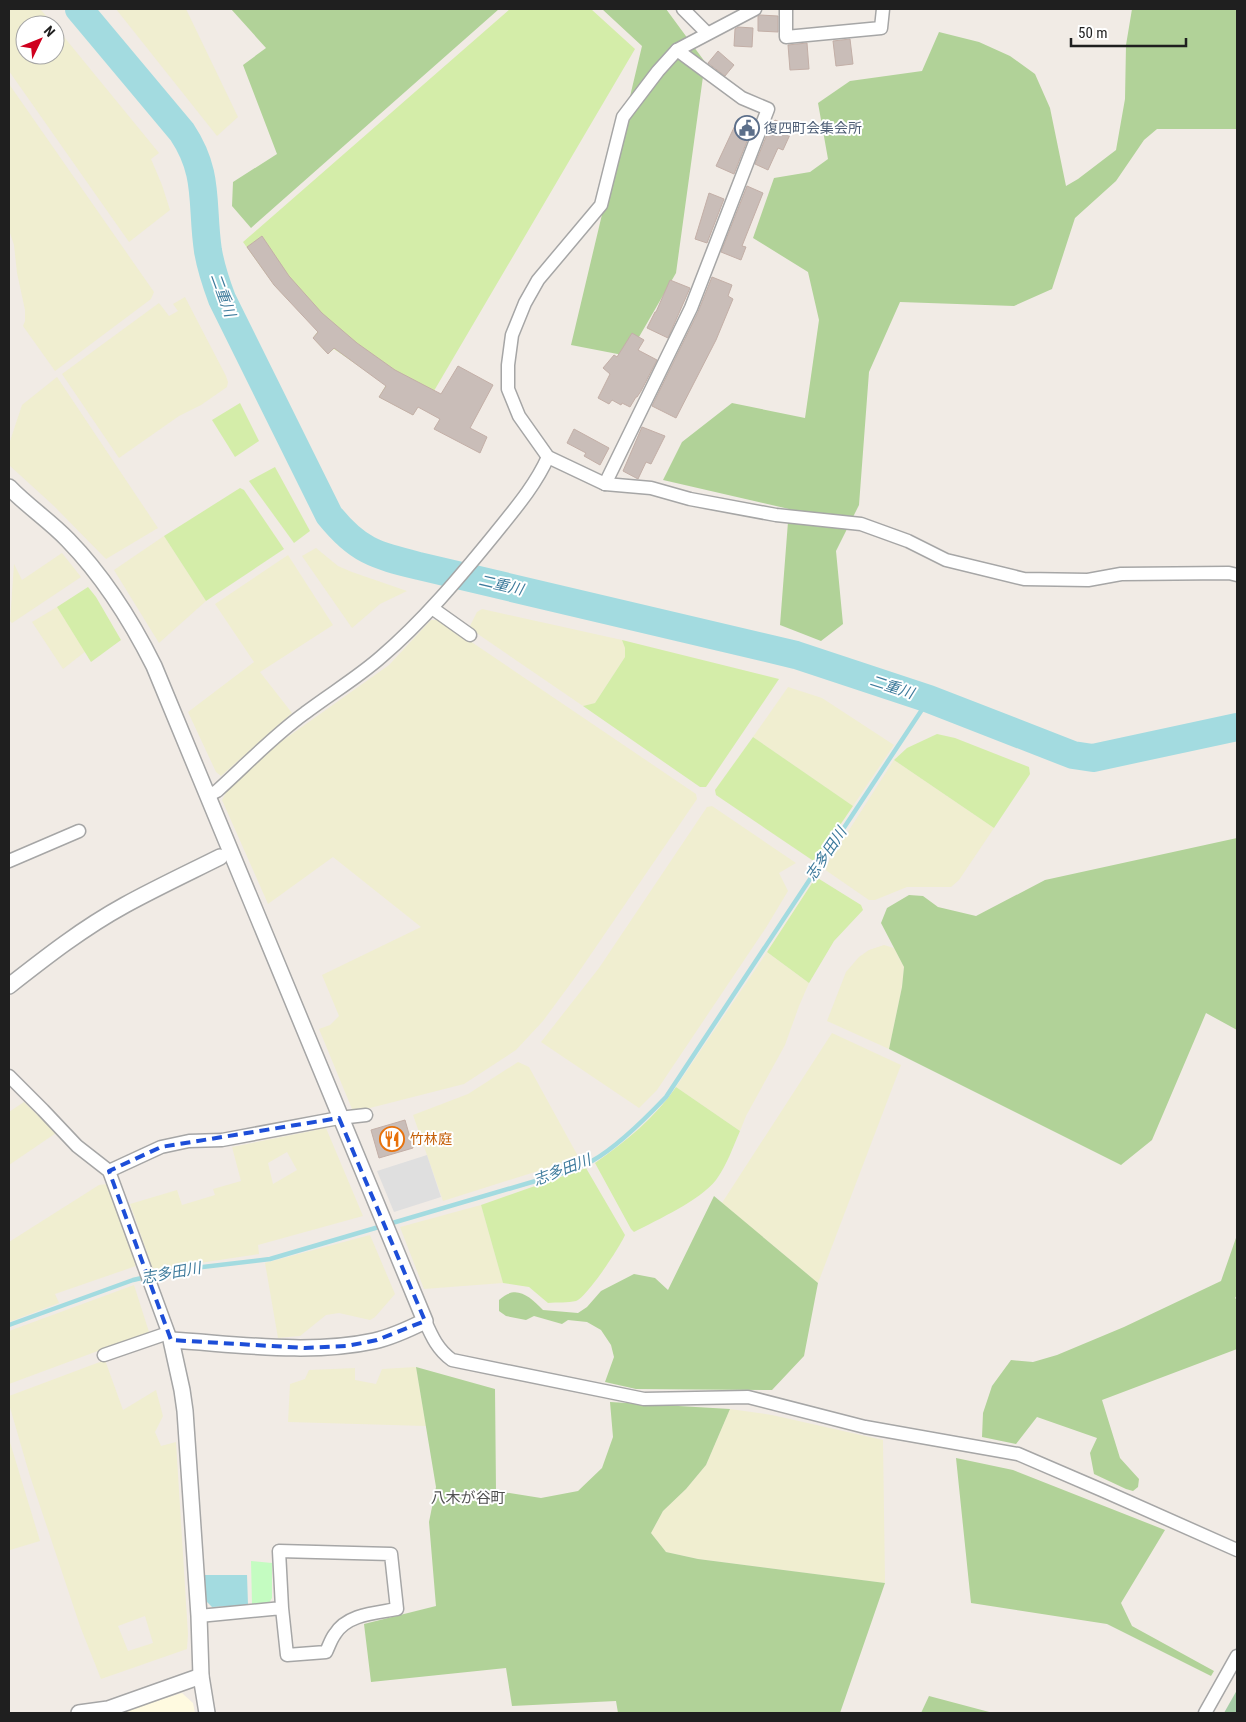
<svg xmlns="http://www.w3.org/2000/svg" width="1246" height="1722" font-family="'Roboto Condensed','Noto Sans JP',sans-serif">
<rect width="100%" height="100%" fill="#f1ebe5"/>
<polygon fill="#fffae0" points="182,1693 193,1703 195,1713 119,1713"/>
<g fill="#f0eed0" fill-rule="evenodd">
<polygon points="12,9 40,9 54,25 25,25 25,55 55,55 55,26 159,153 151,159 162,185 170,210 129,242 9,71 9,11"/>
<polygon points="116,9 186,9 238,117 217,136"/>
<polygon points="9,84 154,292 151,299 55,371 23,326 25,321 25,310 17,273 14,245 9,230"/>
<polygon points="185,297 226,376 228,382 227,387 201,405 179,416 119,458 62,374 159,303 169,316 178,311 173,304"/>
<polygon points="57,377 158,528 106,559 54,506 9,465 9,444 22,405"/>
<polygon points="164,536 206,601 159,643 114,570"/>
<polygon points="316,548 338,566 352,572 407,591 380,604 352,628 302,556"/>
<polygon points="62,553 81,577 12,623 10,621 14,564 22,580"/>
<polygon points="288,555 333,625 260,672 292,713 221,776 216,772 188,712 254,662 215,604"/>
<polygon points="57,607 86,651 63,669 32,622"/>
<polygon points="482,609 622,640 625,648 625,657 595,703 583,706 472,630 470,626 477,612"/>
<polygon points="431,620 439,620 696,794 697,799 574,979 543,1021 516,1050 464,1084 366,1109 352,1109 319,1029 330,1025 339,1016 322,975 421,927 333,857 268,904 222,800 227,791 275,746 389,665"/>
<polygon points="788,687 822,698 894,745 853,806 753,737"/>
<polygon points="894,760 994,828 959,880 951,887 907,887 875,900 869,900 824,869"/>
<polygon points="712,806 796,863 779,873 788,891 767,926 657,1090 639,1108 541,1042 599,968 707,807"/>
<polygon points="884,945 894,948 904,967 902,987 889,1049 827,1021 846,972 859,957 869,950"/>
<polygon points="767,952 809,983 799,1006 785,1045 746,1116 740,1131 676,1087"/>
<polygon points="832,1033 901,1065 818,1283 722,1203"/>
<polygon points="518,1062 529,1067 579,1158 443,1201 413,1115 468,1094"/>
<polygon points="24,1102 56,1133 9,1165 9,1112"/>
<path d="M326,1128L363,1216L258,1245L259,1254L153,1270L130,1204L177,1190L182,1205L215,1195L213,1189L241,1181L232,1147ZM287,1152L297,1170L273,1184L268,1163Z"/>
<polygon points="107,1184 136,1266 55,1294 59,1303 9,1322 9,1242 99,1185"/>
<polygon points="481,1205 503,1283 424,1289 400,1227"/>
<polygon points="370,1235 395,1294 375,1317 370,1320 339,1313 326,1315 300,1336 278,1338 265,1263"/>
<polygon points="134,1285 149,1332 9,1384 9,1331"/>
<path d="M105,1360L123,1410L156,1390L163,1416L155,1432L161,1446L176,1442L188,1634L187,1649L101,1679L80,1626L29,1473L9,1404V1396ZM145,1616L153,1643L128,1651L118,1626Z"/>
<polygon points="416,1367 426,1426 288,1422 290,1384 305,1379 309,1370 355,1368 355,1380 376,1384 382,1369"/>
<polygon points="730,1409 772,1415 883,1440 885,1583 698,1559 666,1552 651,1533 663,1511 686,1489 706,1465"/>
<polygon points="9,1439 40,1541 10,1550 9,1544"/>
</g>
<g fill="#d4eda9">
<polygon points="510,9 591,9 635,49 431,396 425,394 413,415 379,397 386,385 334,349 328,354 313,338 318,331 274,285 243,242"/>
<polygon points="240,403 259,441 235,457 212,420"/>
<polygon points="275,467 310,531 294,543 249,481"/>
<polygon points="240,488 244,490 284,549 206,601 164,536"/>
<polygon points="88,587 96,597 121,640 91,662 57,607"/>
<polygon points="622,640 779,679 706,787 700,787 583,706 595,703 625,657 625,648"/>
<polygon points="937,734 955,738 1029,767 1030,774 994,828 894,760 907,748"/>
<polygon points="753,737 853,806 815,862 716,795 715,790"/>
<polygon points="816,877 861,905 863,910 834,941 809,983 767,952"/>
<path d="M676,1087L740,1131C733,1147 727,1165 716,1180C699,1201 659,1219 634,1232L631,1229L595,1163C626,1141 655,1118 676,1087Z"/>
<path d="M586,1168L625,1235C620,1247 587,1297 576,1301C568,1303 557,1302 548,1303L529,1287L503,1283L481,1205Z"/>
</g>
<g fill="#b1d298">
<polygon points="231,9 499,9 251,228 232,206 233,182 277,154 243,65 266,48"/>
<polygon points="602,9 666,9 705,62 676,273 628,356 571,345 642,46"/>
<polygon points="1132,9 1237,9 1237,129 1157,129 1144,140 1116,181 1075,218 1052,289 1014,306 900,302 869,372 859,505 836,551 843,624 821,641 780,625 789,509 663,480 682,442 732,403 805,418 819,320 808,272 753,238 774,178 810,172 828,159 818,103 850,81 922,71 939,32 979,42 1010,56 1035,74 1050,108 1066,186 1078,179 1116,150 1125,99 1126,45"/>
<polygon points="1237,838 1237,1030 1206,1013 1152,1140 1121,1165 889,1049 902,987 904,967 881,923 887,908 909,895 923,896 938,907 976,916 1045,880"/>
<path d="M714,1196L818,1283L804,1356L772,1390L636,1389L605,1382L614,1357L611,1345L601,1330L587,1322L568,1320L562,1324L534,1316L526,1320L506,1316L499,1311V1300C516,1284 529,1296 543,1310L578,1313L587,1307L601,1291L634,1274L655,1278L668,1290Z"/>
<polygon points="1237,1235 1237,1295 1235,1298 1237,1300 1237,1349 1102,1400 1120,1458 1139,1479 1138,1487 1133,1491 1126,1489 1094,1474 1090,1453 1097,1438 1037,1417 1016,1444 982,1437 983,1413 992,1386 1011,1360 1033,1362 1057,1355 1124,1327 1221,1281"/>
<polygon points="416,1367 495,1389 496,1491 541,1498 578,1491 602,1468 613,1437 610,1402 730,1409 706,1465 686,1489 663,1511 651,1533 666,1552 698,1559 885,1583 840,1713 618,1713 616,1701 512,1706 506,1668 371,1682 364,1624 436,1606 429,1522 436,1487"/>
<polygon points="956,1458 1013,1470 1165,1530 1121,1603 1132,1626 1214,1671 1211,1676 1107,1624 971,1603"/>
<polygon points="929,1696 993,1713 921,1713"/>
</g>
<polygon fill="#a5cba5" points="1237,1690 1237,1713 1224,1713"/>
<polygon fill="#c4fcc1" points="251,1561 272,1563 272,1598 269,1603 252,1604"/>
<polygon fill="#dfdfdf" points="427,1155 441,1197 394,1212 377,1171"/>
<polygon fill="#a3dbe0" points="201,1575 247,1575 248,1605 212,1607 202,1597"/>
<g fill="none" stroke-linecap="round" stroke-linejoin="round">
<path stroke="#a3dbe0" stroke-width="4.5" d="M9,1325L133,1280L177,1270L270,1259L566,1172C575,1168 584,1165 592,1161C617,1147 646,1118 666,1097L929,699"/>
<path stroke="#a3dbe0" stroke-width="28" d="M79,9L182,132C210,174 201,204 208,251C211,268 216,283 222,299L329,515C358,551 375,555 419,566L796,655L929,699L1073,755L1093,758L1237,727"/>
</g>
<g fill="#c9bdb8" stroke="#c3afa7">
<polygon points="760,15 778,16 778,32 758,31 758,16"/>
<polygon points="738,27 753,28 752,47 734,46 735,29"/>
<polygon points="850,39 853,64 836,66 833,41"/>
<polygon points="807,43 809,69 790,70 788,45"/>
<polygon points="718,51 734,65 725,76 708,63"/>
<polygon points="738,119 753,126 734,174 716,166"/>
<polygon points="775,120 793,128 783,150 778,148 768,170 755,164 768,132 769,133"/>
<polygon points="747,186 763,193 742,246 746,247 741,260 721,252"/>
<polygon points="709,193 724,199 707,243 695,239"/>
<polygon points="262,236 289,276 322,313 357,343 395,370 441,394 458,366 493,385 470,428 487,437 480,453 434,429 440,419 418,407 413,415 379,397 386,386 334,348 328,354 313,338 318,332 274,285 247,247"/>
<polygon points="712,277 732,285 728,296 733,299 716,340 676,418 652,406 698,312"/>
<polygon points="670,280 690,288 668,338 647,328 655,312 656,312"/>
<polygon points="632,333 644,340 638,350 657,360 641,391 637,397 636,397 630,407 622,403 621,405 612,400 609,404 598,398 610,374 603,368 614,355 617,357"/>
<polygon points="642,427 665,436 651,464 646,462 638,479 623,471"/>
<polygon points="574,429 609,448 600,465 584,456 586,453 567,443"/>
<polygon points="405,1120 413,1148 379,1158 371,1130"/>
</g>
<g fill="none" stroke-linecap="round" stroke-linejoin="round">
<defs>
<g id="minor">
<polyline points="683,9 707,33"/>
<polyline points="755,9 677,50 658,71 623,117 601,205 538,280 525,303 512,335 508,365 508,389 519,416 548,457 605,484 651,488 690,499 776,515 861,524 908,541 946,560 1024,579 1088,580 1121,574 1229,573 1237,575"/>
<polyline points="786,9 786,37 881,28 883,9"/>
<polyline points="605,484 691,308 768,109 742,98 677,50"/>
<polyline points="432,608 470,635"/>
<path d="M207,796L217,791C246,765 273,736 305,713C330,694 357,678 381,657C423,621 459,578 494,535C514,510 535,486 548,457"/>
<polyline points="9,861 79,831"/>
<polyline points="9,1076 43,1110 77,1146 109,1171 171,1340"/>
<polyline points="109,1171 161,1147 189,1141 222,1140 339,1118 366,1115"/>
<path d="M425,1321C432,1337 438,1350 452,1360L644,1399L748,1397L865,1427L1018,1454L1104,1491L1237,1550"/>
<polyline points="104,1355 168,1333"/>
<path d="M199,1616L282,1608L279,1551L391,1554L397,1609C376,1613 347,1614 335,1634C331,1639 329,1646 326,1652L287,1655L282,1608"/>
<polyline points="1205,1713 1237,1656"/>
</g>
<g id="tertiary">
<path d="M9,487C27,506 50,521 68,540C104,577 131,620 154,666L425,1321C409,1329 392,1337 374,1341C309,1355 237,1344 171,1340L182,1390L185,1411L199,1616L201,1676L207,1713"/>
<path d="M9,986C46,957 83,928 125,905C156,888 188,873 220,857"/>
<polyline points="79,1713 108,1709 201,1676"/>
</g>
</defs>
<use href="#minor" stroke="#a6a6a6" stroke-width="15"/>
<use href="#tertiary" stroke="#a6a6a6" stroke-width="18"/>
<use href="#minor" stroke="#fff" stroke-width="12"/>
<use href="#tertiary" stroke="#fff" stroke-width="15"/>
</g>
<path fill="none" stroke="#1d4ed8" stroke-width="4" stroke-dasharray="10 6" stroke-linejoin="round" d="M339,1118L425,1321L377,1340L347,1346L305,1348L171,1340L109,1171L161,1147Z"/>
<defs>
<symbol id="civic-ring" viewBox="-11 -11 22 22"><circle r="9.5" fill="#fff" stroke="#5c6f8a" stroke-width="1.5"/><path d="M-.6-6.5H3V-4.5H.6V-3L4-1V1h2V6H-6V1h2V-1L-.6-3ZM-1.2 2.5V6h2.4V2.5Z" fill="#5c6f8a"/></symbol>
<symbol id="restaurant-ring" viewBox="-11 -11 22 22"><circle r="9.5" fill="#fff" stroke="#e8710a" stroke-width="1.5"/><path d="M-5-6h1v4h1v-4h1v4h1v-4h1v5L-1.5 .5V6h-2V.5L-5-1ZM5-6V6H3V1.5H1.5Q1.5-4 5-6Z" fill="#e8710a"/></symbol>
</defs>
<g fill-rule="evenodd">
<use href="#civic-ring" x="733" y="114" width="28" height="28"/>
<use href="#restaurant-ring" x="378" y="1125" width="28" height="28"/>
</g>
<g text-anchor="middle" stroke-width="4" stroke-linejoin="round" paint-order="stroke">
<g font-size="14" fill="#4e5e75" stroke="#fff" text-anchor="start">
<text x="764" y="133">復四町会集会所</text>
</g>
<g font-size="14" fill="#c56008" stroke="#fff" text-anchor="start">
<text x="410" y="1144">竹林庭</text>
</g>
<g font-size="15" font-style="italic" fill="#3e7b9c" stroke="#fff">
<text transform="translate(223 295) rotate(70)" y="5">二重川</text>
<text transform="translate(501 585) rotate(13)" y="5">二重川</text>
<text transform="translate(892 687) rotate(18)" y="5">二重川</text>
<text transform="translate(826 854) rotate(-56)" y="5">志多田川</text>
<text transform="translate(562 1170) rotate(-21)" y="5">志多田川</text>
<text transform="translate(171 1273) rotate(-10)" y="5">志多田川</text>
</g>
<g font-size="15" fill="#525252" stroke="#fff">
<text x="468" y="1503">八木が谷町</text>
</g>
</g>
<rect width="1246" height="1722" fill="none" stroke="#1f1f1f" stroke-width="20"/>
<g transform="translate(40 40) rotate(47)"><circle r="24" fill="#ffffff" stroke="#a5a5a5"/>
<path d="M0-4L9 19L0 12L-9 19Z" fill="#cf001e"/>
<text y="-8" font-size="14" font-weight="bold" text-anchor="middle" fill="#1f1f1f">N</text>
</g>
<path d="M1071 38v8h115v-8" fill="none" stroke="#1f1f1f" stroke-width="2.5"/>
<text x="1078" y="38" font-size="15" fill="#1f1f1f" stroke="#ffffff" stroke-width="4" paint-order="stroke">50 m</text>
</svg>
